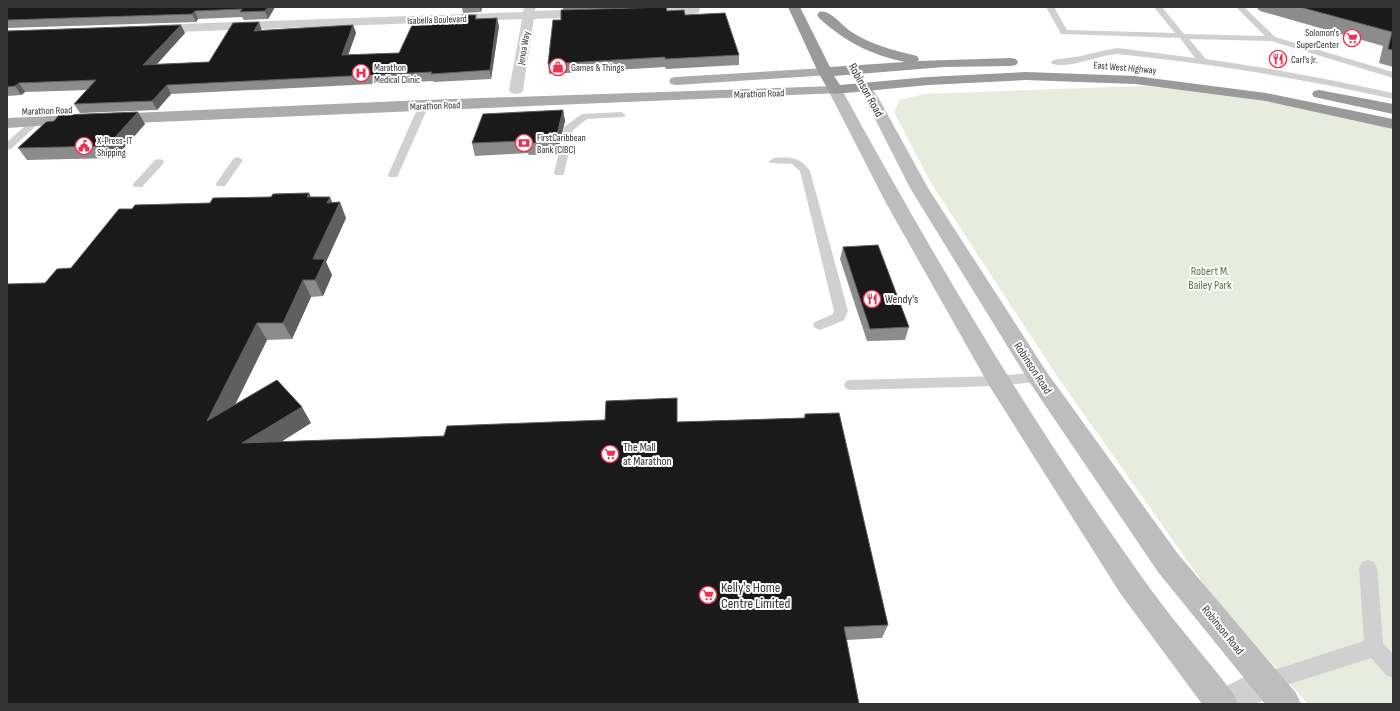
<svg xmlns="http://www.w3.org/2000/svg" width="1400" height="711" font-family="'Sofia Sans Condensed',sans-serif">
<rect width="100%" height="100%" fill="#fff"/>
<polygon fill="#e7ecde" points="1140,86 1190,90 1259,99 1373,123 1393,129 1393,704 1308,704 1213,597 1059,379 931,183 894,112 899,100 924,94"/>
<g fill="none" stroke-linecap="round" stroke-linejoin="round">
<g fill="#d0d0d0" fill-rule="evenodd">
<path d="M1046,7H1054L1067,30L1175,33L1154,7H1162L1184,34L1265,36L1236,7H1244L1275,37L1393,72V78L1271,41L1189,39L1206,59C1269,68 1331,79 1393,93V99C1302,78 1211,64 1118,54C1098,55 1071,69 1052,64L1051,62C1055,58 1063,59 1068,58C1086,56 1101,50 1118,48L1195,58L1180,38L1061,34Z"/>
<polygon points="424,102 429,105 398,175 397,177 389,177 388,175 419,105"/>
<polygon points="621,112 626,115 624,117 587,119 573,130 571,139 563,139 562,137 564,127 582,114"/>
<polygon points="35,119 40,122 38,124 11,149 7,150 7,142 32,120"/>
<polygon points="565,145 570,148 564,173 563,175 555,175 554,173 560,148"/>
<polygon points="238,157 243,160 225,186 217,186 216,184 217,182 234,158"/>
<path d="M774,158C789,157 801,157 810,171L848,311L844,320L820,330L815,328L813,325L815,322L833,314L834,311L800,171L792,164L770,163L769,161Z"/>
<polygon points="159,159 163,160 164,162 163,164 142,187 134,187 133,185 134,183 155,160"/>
<polygon points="1038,372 1043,373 1045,377 1043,381 998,386 851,390 846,389 844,385 846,381 851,380 998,376"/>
<polygon points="1368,560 1374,562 1377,568 1383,643 1393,654 1393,678 1386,675 1371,658 1265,692 1258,689 1255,682 1258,675 1364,641 1359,568 1362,562"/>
</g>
<g fill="#d0d0d0" fill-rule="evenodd">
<polygon points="524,7 536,7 535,11 591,9 595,10 597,13 595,16 591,17 534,19 523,90 521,93 516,94 511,93 509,90 522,19 152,33 147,32 146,29 147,26 152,25 523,12"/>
<polygon points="638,7 699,7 700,10 698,13 694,14 634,14 632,11 634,8"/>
<polygon points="1265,666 1276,671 1281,682 1276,693 1256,704 1208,704 1213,693"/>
</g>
<g fill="#bdbdbd" fill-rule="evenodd">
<polygon points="864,83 869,84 879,99 928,188 1046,371 1178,554 1296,693 1301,704 1265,704 1158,572 1030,383 910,188 865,99 857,87 859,84"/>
<path d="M835,86L840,87L842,90C933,256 1029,419 1139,573C1168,615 1202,653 1233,693L1238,704H1202L1120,593L990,387L886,203L828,90L830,87Z"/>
</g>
<g fill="#ababab" fill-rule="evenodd">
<polygon points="825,68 830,69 832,72 830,75 676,85 671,84 669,81 671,78 676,77"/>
<polygon points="835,86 840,87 842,90 840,93 111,124 106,122 103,119 106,116 111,114 424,100"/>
<polygon points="76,115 81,117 84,120 81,123 7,128 7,118"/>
</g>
<g fill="#9a9a9a" fill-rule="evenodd">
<path d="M788,7H800L830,67L905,62C871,55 844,41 819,18L817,15L819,12C830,9 840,24 850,31C871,45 893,50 917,56L919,59L918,61L1011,58L1016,59L1018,62L1016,65L1011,66L944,67L834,76L840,85L928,77L1026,72L1135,76L1266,93L1393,119V129L1266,101L1135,84L1026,80L928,85L835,94L830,93L818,72Z"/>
<polygon points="1319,90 1393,104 1393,114 1314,97 1312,94 1314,91"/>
</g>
</g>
<g fill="#8c8c8c">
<polygon points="7,7 275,7 268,19 244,20 242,17 198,19 196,22 7,28"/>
<polygon points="462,7 482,7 481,12 463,13"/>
<polygon points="563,7 650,7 563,10"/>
<polygon points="1256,7 1393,7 1393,67 1379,63 1383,46 1260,11"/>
<polygon points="667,11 685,15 739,55 739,65 666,69 665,67 549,74 548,64 561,20"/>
<polygon points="476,15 477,19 499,26 491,79 434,82 433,81 171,94 157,110 80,113 74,104 88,90 25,92 21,95 7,96 7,31 185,33 157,64 209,62 262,30 353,25 356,33 348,55 399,53 462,18"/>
<polygon points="563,110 565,121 557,154 529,155 528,153 475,156 472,143"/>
<polygon points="145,124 115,158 27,160 18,148"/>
<polygon points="309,193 311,197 332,203 346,218 326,262 332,275 323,296 311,297 292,339 267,340 235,405 311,423 281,442 444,436 677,422 804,418 805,414 888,625 882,638 847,640 7,704 45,283 71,268 132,209 210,203"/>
<polygon points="843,247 909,327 905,340 867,341 840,259"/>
</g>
<g fill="#5f5f5f">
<polygon points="268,7 275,7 268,19 265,11"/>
<polygon points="480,7 482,7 481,12"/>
<polygon points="195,11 198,19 196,22 192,14"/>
<polygon points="497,18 499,26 491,79 490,70"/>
<polygon points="259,22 262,31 254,31"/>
<polygon points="181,25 185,33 148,74 143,65"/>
<polygon points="353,25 356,33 345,64 342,55"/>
<polygon points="19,83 25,92 21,95 15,86"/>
<polygon points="167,85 171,94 157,110 152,101"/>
<polygon points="563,110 565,121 557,154 555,142"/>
<polygon points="138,112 145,124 115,158 107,146"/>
<polygon points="309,193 316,208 307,197"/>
<polygon points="330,197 336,211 340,202 346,218 326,262 332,275 323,296 315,280 313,259 327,203"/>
<polygon points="303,280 311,297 292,339 283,323"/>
<polygon points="257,323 267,340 219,437 207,421"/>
<polygon points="302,407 311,423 253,459 242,443"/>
</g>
<g fill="#1a1a1a" stroke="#5f5f5f">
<polygon points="7,7 268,7 265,11 240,12 242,9 195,11 192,14 7,20"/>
<polygon points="666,7 667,11 684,10 685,15 725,13 739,55 665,59 665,57 548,64 553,20 561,20 561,10"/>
<polygon points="1300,7 1393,7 1393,50 1388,49 1392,32"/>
<polygon points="462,15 476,15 475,19 497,18 490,70 431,74 432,72 167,85 152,101 74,104 96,80 19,83 15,86 7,87 7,31 181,25 143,65 209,62 233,23 259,22 254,31 353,25 342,55 399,53 414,21 462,18"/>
<polygon points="563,110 555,142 526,143 527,141 472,143 483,114"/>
<polygon points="138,112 107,146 18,148 46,122 54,121 59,115"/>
<polygon points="309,193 307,197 330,197 327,203 340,202 313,259 325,259 315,280 303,280 283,323 257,323 207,421 277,380 302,407 242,443 444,436 447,426 605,420 606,401 677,398 677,422 805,418 805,414 839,413 888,625 844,627 859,704 7,704 7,284 45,283 57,269 71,268 119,209 132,209 135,205 210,203 213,198 271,197 273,194"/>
<polygon points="878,245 909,327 870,329 843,247"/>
</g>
<defs>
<symbol id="supermarket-ring" viewBox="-11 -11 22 22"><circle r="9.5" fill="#fff" stroke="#ee3152" stroke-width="1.5"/><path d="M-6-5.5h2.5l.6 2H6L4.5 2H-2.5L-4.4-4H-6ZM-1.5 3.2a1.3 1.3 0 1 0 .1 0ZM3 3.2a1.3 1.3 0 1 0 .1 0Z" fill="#ee3152"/></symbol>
<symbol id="restaurant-ring" viewBox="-11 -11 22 22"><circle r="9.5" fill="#fff" stroke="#ee3152" stroke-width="1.5"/><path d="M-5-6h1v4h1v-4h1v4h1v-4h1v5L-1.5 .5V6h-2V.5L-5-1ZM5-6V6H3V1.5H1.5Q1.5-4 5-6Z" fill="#ee3152"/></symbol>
<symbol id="shop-ring" viewBox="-11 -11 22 22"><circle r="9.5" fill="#fff" stroke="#ee3152" stroke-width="1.5"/><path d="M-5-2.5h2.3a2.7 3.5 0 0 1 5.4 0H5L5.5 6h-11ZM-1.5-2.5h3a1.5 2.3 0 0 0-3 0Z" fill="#ee3152"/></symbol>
<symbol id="hospital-ring" viewBox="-11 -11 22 22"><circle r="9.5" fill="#fff" stroke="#ee3152" stroke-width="1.5"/><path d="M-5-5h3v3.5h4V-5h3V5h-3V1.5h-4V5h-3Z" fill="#ee3152"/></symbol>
<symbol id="bank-ring" viewBox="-11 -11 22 22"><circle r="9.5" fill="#fff" stroke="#ee3152" stroke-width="1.5"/><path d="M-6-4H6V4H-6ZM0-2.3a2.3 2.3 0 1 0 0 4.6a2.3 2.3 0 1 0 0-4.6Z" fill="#ee3152"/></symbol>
<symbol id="civic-ring" viewBox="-11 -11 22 22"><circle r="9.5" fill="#fff" stroke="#ee3152" stroke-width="1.5"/><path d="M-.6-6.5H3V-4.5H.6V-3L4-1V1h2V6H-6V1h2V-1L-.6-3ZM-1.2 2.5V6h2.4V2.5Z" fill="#ee3152"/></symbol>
</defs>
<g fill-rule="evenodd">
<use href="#supermarket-ring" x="1342" y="28" width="20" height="20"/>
<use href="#restaurant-ring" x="1268" y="49" width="20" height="20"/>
<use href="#shop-ring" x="548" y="57" width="20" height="20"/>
<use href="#hospital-ring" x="351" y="63" width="20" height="20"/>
<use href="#bank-ring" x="514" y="133" width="20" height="20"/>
<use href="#civic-ring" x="74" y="136" width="20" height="20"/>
<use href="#restaurant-ring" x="862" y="289" width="20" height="20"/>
<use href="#supermarket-ring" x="600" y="444" width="20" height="20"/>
<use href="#supermarket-ring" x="698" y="585" width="20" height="20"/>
</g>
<g text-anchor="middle" stroke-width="4" stroke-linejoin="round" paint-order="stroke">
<g font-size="10" fill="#333" stroke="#fff">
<text transform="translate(437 19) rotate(-2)" y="4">Isabella Boulevard</text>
<text transform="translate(523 48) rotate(-80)" y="4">Jenoa Way</text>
<text transform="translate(1125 67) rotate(5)" y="4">East West Highway</text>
<text transform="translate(759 93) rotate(-2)" y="4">Marathon Road</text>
<text transform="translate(435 105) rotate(-2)" y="4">Marathon Road</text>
<text transform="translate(47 110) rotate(-2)" y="4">Marathon Road</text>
</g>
<g font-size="10" fill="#333" stroke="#fff" text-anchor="start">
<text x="1339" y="36" text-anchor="end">Solomon's<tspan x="1339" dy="12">SuperCenter</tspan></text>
<text x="1291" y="63">Carl's Jr.</text>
<text x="374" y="71">Marathon<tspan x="374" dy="12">Medical Clinic</tspan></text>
<text x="571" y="71">Games &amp; Things</text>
<text x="537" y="141">FirstCaribbean<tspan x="537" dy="12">Bank (CIBC)</tspan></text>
<text x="97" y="144">X-Press-IT<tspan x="97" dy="12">Shipping</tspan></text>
</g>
<g font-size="12" fill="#333" stroke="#fff">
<text transform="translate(866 90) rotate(61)" y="4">Robinson Road</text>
<text transform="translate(1033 368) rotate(57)" y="4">Robinson Road</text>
<text transform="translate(1223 630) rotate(51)" y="4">Robinson Road</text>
</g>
<g font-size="12" fill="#5b723d" stroke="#fff">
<text x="1210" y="275">Robert M.<tspan x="1210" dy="14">Bailey Park</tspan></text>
</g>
<g font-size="12" fill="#333" stroke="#fff" text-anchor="start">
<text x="885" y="303">Wendy's</text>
<text x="623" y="451">The Mall<tspan x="623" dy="14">at Marathon</tspan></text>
</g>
<g font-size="14" fill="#333" stroke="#fff" text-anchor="start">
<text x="721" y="592">Kelly's Home<tspan x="721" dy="16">Centre Limited</tspan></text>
</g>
</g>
<rect width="1400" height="711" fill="none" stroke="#333333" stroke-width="16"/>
</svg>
